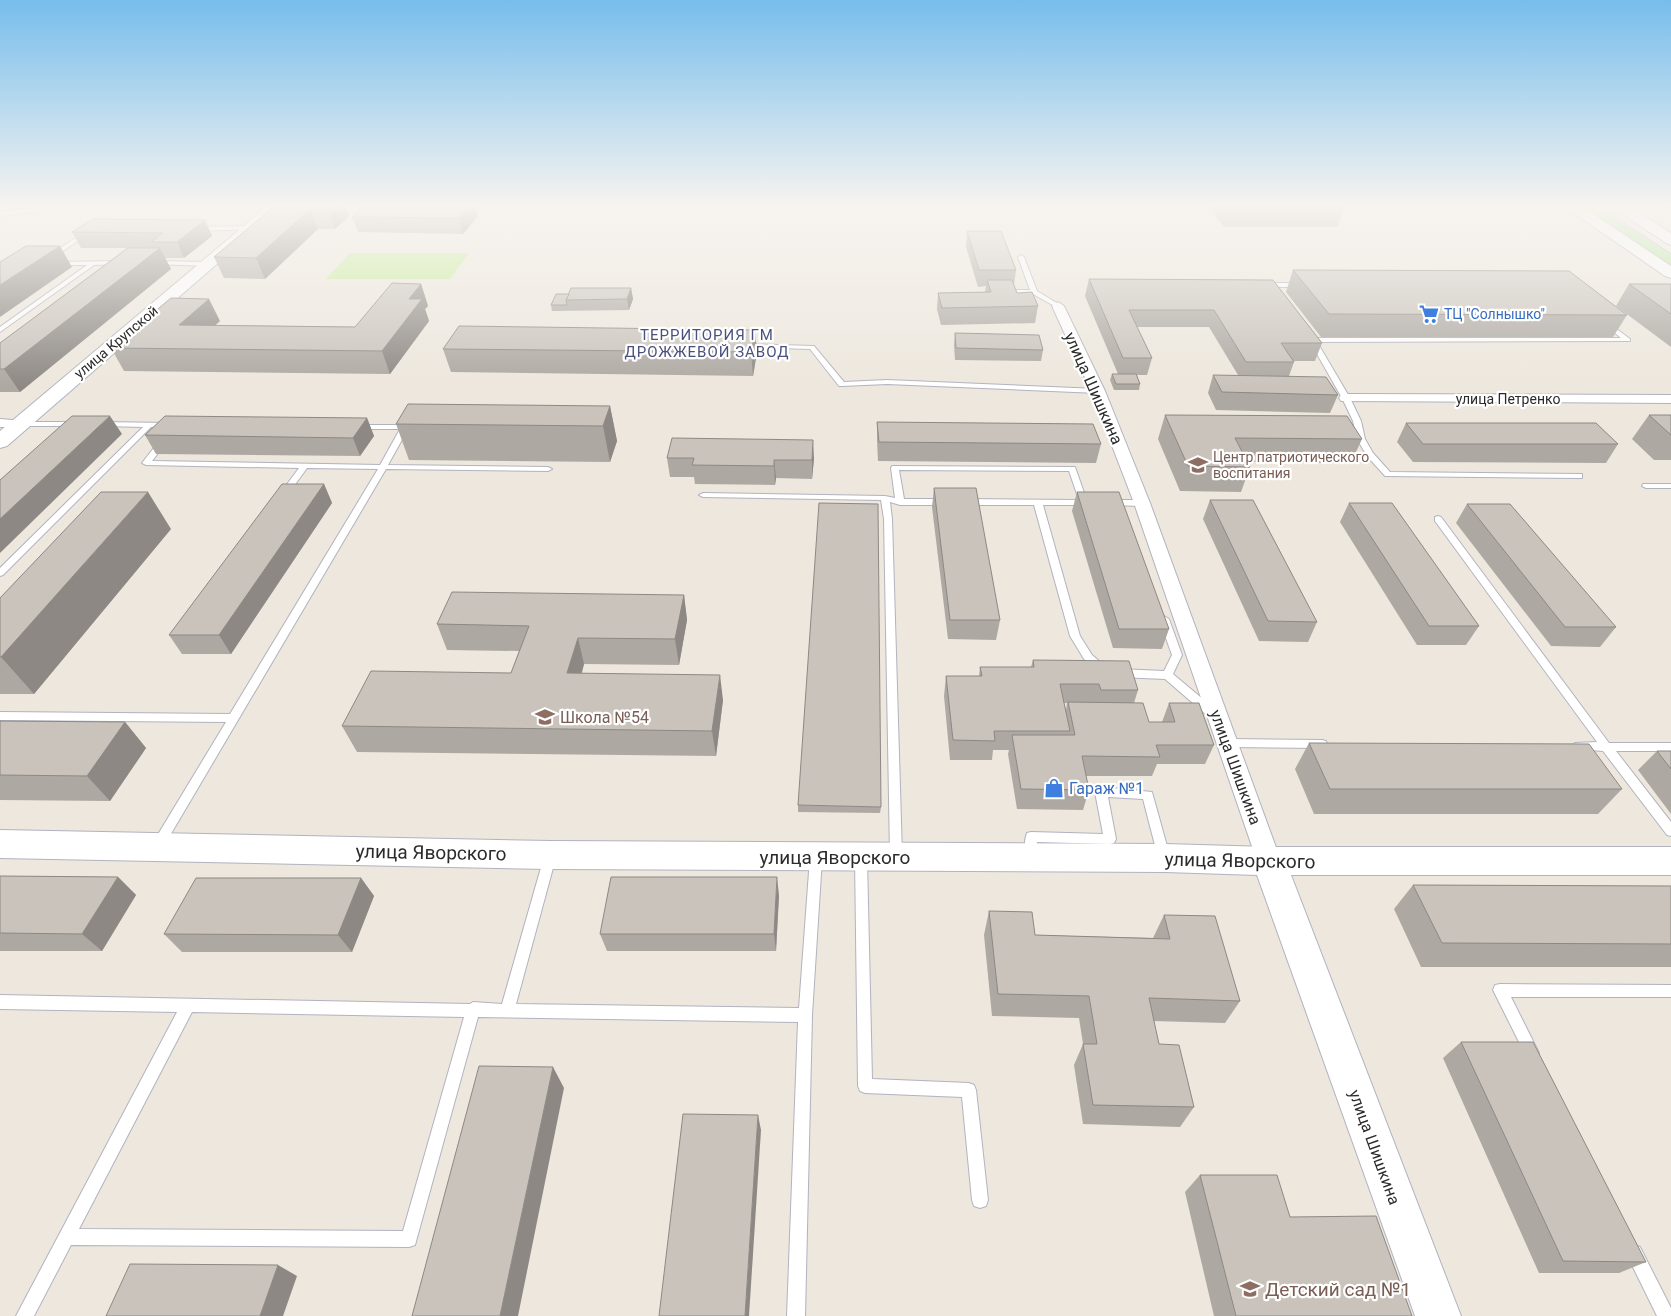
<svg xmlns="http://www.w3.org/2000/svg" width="1671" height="1316" font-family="Roboto,sans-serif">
<rect width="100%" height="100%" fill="#ede7dd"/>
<polygon fill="#b0e597" points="1577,204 1593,204 1671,255 1671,267"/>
<polygon fill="#c4ed93" points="350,253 469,253 450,279 326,279"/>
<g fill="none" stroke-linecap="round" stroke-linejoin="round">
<defs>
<g id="lane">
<polygon points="72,204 88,204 0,216 0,212"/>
<polygon points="254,226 255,227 252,229 195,231 192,229 195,227"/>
<polygon points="84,232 89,233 53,258 49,258 49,256"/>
<polygon points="1021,255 1024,257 1037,291 1060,305 1060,307 1056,307 1033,294 1003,293 1003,291 1005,290 1030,290 1018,257"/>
<polygon points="120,261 122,262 122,264 94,265 0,332 0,327 87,265 57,265 54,263 55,262"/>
<polygon points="155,261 209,262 212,264 209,266 153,264 153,262"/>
<polygon points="1273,283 1302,283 1305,285 1302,287 1277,287 1281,292 1278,294 1270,285"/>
<polygon points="1606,321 1630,339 1630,341 1317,342 1350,398 1361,421 1365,439 1373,453 1390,472 1582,474 1582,478 1579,478 1385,476 1367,456 1357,439 1353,421 1342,398 1309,340 1312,338 1621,338 1604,324 1604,322"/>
<polygon points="744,344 814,346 844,382 887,380 1098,389 1102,391 1098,393 887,384 842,386 839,386 810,349 742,347 742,345"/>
<polygon points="17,422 77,422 81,424 77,426 17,426"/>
<polygon points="101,422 169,423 173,425 169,427 151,427 3,575 0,576 0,568 143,427 104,426 101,426"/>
<polygon points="356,425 408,425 409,427 388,465 548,467 552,469 548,471 386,469 162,849 158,850 154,849 152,845 154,841 226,722 0,720 0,712 230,714 378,469 307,468 286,497 283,497 279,495 299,468 146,465 142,463 160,440 163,440 167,442 152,461 380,465 400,429 356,429"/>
<polygon points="892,466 1075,467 1087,501 1090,503 1089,505 1043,505 1080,636 1092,655 1106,667 1105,670 1097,670 1084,659 1070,636 1034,505 966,505 962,502 966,499 1079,500 1069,471 899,470 904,499 946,499 950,502 946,505 900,505 890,502 892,519 902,855 900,859 896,860 892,859 890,855 884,519 881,500 703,497 699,495 703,493 885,496 895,498 891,468"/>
<polygon points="1643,484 1671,484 1671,488 1646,488 1642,486"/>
<polygon points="1111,500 1142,500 1146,503 1142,506 1108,505 1108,501"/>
<polygon points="1438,516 1441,517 1609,743 1671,743 1671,751 1616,751 1671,822 1671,836 1667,835 1603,751 1575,749 1574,746 1575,743 1597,742 1435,521 1435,517"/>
<polygon points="1164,616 1169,619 1182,655 1173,674 1217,711 1218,714 1217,717 1209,717 1165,679 1119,677 1114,673 1119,669 1164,671 1172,655 1159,619"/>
<polygon points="1229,739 1322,740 1326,741 1327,744 1326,747 1322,748 1229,747 1225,746 1224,743 1225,740"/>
<path d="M1101,787L1152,792L1170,857L1168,861L1164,862L1160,861L1158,857L1143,799L1108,797L1116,839L1114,843L1110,844L1037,842V856L1035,860L1031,861L1027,860C1024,853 1024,840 1027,833L1031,832L1103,834L1095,792L1097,789Z"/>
<path d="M550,852L554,853L556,857L516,1004L799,1008L810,858L812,854L816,853L820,854L822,858L812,1015L805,1316H787L798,1022L478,1017L415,1245L409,1247L71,1245L34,1316H16L177,1012L0,1009V995L470,1004L473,1002L502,1004L544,857L546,853ZM192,1012L464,1017L403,1231L79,1229Z"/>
<polygon points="861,854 865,855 867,859 872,1079 969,1083 974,1085 976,1090 988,1200 986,1206 980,1208 974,1206 972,1200 962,1097 865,1093 860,1091 858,1086 855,859 857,855"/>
<polygon points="1500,984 1671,985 1671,997 1511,997 1539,1053 1537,1058 1532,1060 1527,1058 1493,990 1495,985"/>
<polygon points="1634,1245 1640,1247 1671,1308 1671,1316 1657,1316 1626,1253 1628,1247"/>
</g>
<g id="street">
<polygon points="1058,302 1064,306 1105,391 1150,503 1281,861 1278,868 1269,871 1260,868 1257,861 1134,503 1091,391 1052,306"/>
<polygon points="1346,394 1671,395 1671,403 1341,401 1339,398 1341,395"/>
<polygon points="0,419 25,421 28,424 25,427 0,427"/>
</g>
<g id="secondary">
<polygon points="270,204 286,204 7,446 0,448 0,431"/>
<polygon points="1561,204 1578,204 1671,266 1671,278 1665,276"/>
<polygon points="1608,204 1625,204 1671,233 1671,245 1666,243"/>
<polygon points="0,830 550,841 1165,844 1269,847 1671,847 1671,875 1291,875 1461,1316 1415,1316 1257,875 1165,872 550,869 0,858"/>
</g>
</defs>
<use href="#lane" stroke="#b1b3bf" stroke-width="2"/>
<use href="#street" stroke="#b1b3bf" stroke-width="2"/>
<use href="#secondary" stroke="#b1b3bf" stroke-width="2"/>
<use href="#lane" fill="#fff" fill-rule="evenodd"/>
<use href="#street" fill="#fff" fill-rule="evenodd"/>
<use href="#secondary" fill="#fff" fill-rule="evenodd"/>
<polyline stroke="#9fa2b6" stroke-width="1" points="1595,204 1671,254"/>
</g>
<g fill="#ada8a2" fill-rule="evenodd">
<polygon points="277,204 345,204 349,216 335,229 318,229 265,279 224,278 214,257"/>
<polygon points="1207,204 1341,204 1345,207 1337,227 1224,227"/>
<polygon points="1660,204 1671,204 1671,210"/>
<polygon points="478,216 463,234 358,232 352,217"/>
<polygon points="205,220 212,236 184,258 165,258 171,269 20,392 0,392 0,343 127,248 81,248 72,232"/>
<polygon points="967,231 1016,270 1014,285 1017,293 1038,306 1035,323 941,325 937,309 938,293 985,292 986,286 978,287 966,247"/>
<polygon points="1293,270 1627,315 1613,337 1321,337 1286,292"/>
<polygon points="1089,279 1273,280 1322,343 1315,361 1293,361 1294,362 1289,376 1338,395 1330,413 1216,410 1208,393 1213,375 1238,375 1209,327 1137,327 1152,358 1147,375 1137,375 1140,384 1139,390 1114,390 1110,380 1112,374 1118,374 1085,296"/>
<polygon points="421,284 428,306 425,309 429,321 390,374 124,371 111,348 220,321 215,325 355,327"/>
<polygon points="1629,284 1671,284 1671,347 1616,306"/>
<polygon points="631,288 633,299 629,310 552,311 551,305 569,294"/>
<polygon points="755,330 757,352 753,376 451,372 443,349"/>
<polygon points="955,333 1043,350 1041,361 955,360 954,345"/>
<polygon points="610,406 617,441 610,462 409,460 396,424"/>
<polygon points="1165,415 1362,439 1351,463 1248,462 1250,467 1241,492 1180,491 1158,439"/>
<polygon points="1649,415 1671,415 1671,460 1654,460 1632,439"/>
<polygon points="367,418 374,436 360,456 156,454 145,435"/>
<polygon points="877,422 1101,444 1096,463 878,461 877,440"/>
<polygon points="1406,423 1618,444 1606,463 1413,462 1397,442"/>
<polygon points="667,458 814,458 812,479 776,478 775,485 695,484 694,477 670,477"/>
<polygon points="324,484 332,503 231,654 182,654 169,635"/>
<polygon points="934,488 1000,620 996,640 948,639 932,507"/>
<polygon points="1077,492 1169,629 1162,649 1113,648 1072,511"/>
<polygon points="1210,500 1317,622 1308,642 1259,641 1203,519"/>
<polygon points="1349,503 1479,626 1466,645 1417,645 1340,522"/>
<polygon points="1467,504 1616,627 1600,647 1551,646 1456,523"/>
<polygon points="171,529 34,694 0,694 0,598"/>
<polygon points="684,595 687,620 679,665 584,664 582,673 723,700 716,756 357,752 342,726 511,673 519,651 447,650 437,624"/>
<path d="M1033,660L1138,690L1134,703L1149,722H1162L1169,703L1214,745L1205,764H1157L1152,776H1086L1089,790L1083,810L1017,809L1008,754L1009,750H993L992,760H950L944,696L946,676H979L980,667H1031ZM1064,703H1067L1066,710Z"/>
<polygon points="0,721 125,722 146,748 110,801 0,800"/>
<polygon points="1309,743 1622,789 1598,814 1314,814 1295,769"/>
<polygon points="1657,751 1671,751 1671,814 1638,770"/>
<polygon points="798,805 881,807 880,813 798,812"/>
<polygon points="0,876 118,877 136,895 102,951 0,951"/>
<polygon points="361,878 374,896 352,952 182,952 164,934"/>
<polygon points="1413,885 1671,886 1671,967 1421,967 1394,909"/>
<polygon points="779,895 776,951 607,951 600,934"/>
<polygon points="989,911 1035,935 1153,938 1164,915 1240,1001 1225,1023 1153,1021 1159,1044 1194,1107 1180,1127 1083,1124 1074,1065 1083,1044 1079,1018 992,1016 984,935"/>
<polygon points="1461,1042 1646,1262 1619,1273 1539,1273 1443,1058"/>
<polygon points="1200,1175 1290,1217 1412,1316 1214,1316 1185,1192"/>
</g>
<g fill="#8d8884">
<polygon points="333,204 345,204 349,216 335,229 328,209"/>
<polygon points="471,204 474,204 478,216 463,234 459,218"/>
<polygon points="310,209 318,229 265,279 256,258"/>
<polygon points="205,220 212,236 184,258 177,242"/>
<polygon points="60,246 72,267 0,317 0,285"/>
<polygon points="160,248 171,269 20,392 4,369"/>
<polygon points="421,284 428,306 425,309 429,321 390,374 382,351 409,299"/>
<polygon points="631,288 633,299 629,310 627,299"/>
<polygon points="209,299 220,321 191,348 179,325"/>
<polygon points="755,330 757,352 753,376 751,352"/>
<polygon points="610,406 617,441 610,462 603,426"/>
<polygon points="110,416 122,434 0,553 0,519"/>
<polygon points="367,418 374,436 360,456 353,438"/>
<polygon points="813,440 814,458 812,479 812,460"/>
<polygon points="774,460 776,478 775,485 774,466"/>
<polygon points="324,484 332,503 231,654 219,635"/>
<polygon points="148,492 171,529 34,694 1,657"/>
<polygon points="684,595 687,620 679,665 675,639"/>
<polygon points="578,638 584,664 574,698 567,673"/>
<polygon points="720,675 723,700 716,756 712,731"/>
<polygon points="125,722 146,748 110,801 87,776"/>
<polygon points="118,877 136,895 102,951 82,934"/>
<polygon points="777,877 779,895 776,951 774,934"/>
<polygon points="361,878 374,896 352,952 338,935"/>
<polygon points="553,1067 564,1088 518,1316 500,1316"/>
<polygon points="758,1115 761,1130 749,1316 745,1316"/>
<polygon points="278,1265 297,1276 283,1316 260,1316"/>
</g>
<g fill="#c9c3bc" stroke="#8d8884">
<polygon points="277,204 333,204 328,209 310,209 256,258 214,257"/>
<polygon points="366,204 471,204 459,218 352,217"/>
<polygon points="1227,204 1341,204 1345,207 1229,207"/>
<polygon points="93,219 205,220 177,242 151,242 163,233 72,232"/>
<polygon points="967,231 1001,231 1016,270 979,270"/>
<polygon points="26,246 60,246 0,285 0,262"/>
<polygon points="128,248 160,248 4,369 0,369 0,343"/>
<polygon points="1293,270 1569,271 1627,315 1329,314"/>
<polygon points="1089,279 1273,280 1322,343 1281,343 1294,362 1246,362 1214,310 1129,310 1152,358 1123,358"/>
<polygon points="987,280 1012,280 1017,293 1032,292 1038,306 942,308 938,293 991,292"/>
<polygon points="392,283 421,284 409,299 422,299 382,351 111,348 171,298 209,299 179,325 355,327"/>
<polygon points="1629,284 1671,284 1671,314"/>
<polygon points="571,288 631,288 627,299 566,300"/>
<polygon points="556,294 569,294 566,300 567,305 551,305"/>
<polygon points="459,326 755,330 751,352 443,349"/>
<polygon points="955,333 1039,335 1043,350 956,348"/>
<polygon points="1112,374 1136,374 1140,384 1116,384"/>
<polygon points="1213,375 1326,377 1338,395 1222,392"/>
<polygon points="408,404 610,406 603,426 396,424"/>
<polygon points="1165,415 1347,416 1362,439 1235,438 1250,467 1188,466"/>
<polygon points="1649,415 1671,415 1671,435"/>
<polygon points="72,416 110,416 0,519 0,480"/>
<polygon points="165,416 367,418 353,438 145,435"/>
<polygon points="877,422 1093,424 1101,444 879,442"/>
<polygon points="1406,423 1596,423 1618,444 1423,444"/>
<polygon points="672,438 813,440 812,460 774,460 774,466 692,465 694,458 667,458"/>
<polygon points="282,484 324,484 219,635 169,635"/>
<polygon points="934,488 976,488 1000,620 950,620"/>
<polygon points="101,492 148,492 1,657 0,657 0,598"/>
<polygon points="1077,492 1119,492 1169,629 1119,629"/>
<polygon points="1210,500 1253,500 1317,622 1268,621"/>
<polygon points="819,503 878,504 881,807 798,805"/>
<polygon points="1349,503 1392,503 1479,626 1429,626"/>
<polygon points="1467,504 1510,504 1616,627 1565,627"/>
<polygon points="452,592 684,595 675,639 578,638 567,673 720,675 712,731 342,726 371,671 511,673 529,626 437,624"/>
<polygon points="1033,660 1129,661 1138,690 1101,690 1099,684 1060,684 1070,731 994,731 995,741 953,740 946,676 982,676 980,667 1034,667"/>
<polygon points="1068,702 1143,703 1149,722 1175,722 1169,703 1199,703 1214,745 1156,745 1160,757 1082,756 1089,790 1021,789 1012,735 1075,735"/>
<polygon points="0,721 125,722 87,776 0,775"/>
<polygon points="1309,743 1589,744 1622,789 1330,789"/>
<polygon points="1657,751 1671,751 1671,769"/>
<polygon points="0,876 118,877 82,934 0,933"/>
<polygon points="611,877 777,877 774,934 600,934"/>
<polygon points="196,878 361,878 338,935 164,934"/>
<polygon points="1413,885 1671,886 1671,944 1442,943"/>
<polygon points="989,911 1032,912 1035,935 1170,939 1164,915 1215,916 1240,1001 1149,998 1159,1044 1179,1045 1194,1107 1093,1105 1083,1044 1097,1044 1089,996 998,994"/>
<polygon points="1461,1042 1533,1042 1646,1262 1563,1261"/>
<polygon points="479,1066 553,1067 500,1316 412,1316"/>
<polygon points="683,1114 758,1115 745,1316 659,1316"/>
<polygon points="1200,1175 1277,1175 1290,1217 1376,1216 1412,1316 1236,1316"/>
<polygon points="130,1264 278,1265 260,1316 106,1316"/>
</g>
<linearGradient id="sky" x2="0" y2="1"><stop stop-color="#77bdec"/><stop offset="0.53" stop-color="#f7f4f0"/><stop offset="1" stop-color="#f7f4f0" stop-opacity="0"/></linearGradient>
<rect width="1671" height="388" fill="url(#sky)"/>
<defs>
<symbol id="supermarket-bare" viewBox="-9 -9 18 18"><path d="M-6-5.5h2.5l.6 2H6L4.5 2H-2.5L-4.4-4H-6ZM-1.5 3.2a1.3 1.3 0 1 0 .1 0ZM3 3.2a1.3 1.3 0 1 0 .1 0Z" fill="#3f7fe0" stroke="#fff" stroke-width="2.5" paint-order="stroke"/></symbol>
<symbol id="school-bare" viewBox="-9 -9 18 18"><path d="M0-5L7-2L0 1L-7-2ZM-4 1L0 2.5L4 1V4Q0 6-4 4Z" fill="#8d6e63" stroke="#fff" stroke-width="2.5" paint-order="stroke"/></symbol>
<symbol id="shop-bare" viewBox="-9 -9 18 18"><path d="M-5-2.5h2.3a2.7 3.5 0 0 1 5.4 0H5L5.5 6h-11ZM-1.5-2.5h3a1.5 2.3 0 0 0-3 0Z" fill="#3f7fe0" stroke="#fff" stroke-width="2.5" paint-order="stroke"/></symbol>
</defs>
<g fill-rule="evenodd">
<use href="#supermarket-bare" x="1415" y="300" width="28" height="28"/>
<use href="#school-bare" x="1184" y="451" width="28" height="28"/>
<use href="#school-bare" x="531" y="703" width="28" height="28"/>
<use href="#shop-bare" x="1040" y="774" width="28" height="28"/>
<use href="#school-bare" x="1236" y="1275" width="28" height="28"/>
</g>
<g text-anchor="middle" stroke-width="4.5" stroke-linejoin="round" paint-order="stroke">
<g font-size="14" fill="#366cbe" stroke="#fff" text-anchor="start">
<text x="1444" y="319">ТЦ "Солнышко"</text>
</g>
<g font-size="14" fill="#2b2b2b" stroke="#fff">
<text transform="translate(116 342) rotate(-40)" y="5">улица Крупской</text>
<text x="1508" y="404">улица Петренко</text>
</g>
<g font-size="14" fill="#785e54" stroke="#fff" text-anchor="start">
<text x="1213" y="462">Центр патриотического<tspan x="1213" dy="16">воспитания</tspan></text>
</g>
<g font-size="15" letter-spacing="1" fill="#4a517d" stroke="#fff">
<text x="707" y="340">ТЕРРИТОРИЯ ГМ<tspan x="707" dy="17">ДРОЖЖЕВОЙ ЗАВОД</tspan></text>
</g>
<g font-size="16" fill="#2b2b2b" stroke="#fff">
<text transform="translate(1094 388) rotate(66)" y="6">улица Шишкина</text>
<text transform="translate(1236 767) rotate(70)" y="6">улица Шишкина</text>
<text transform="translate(1375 1147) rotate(70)" y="6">улица Шишкина</text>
</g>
<g font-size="16" fill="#785e54" stroke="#fff" text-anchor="start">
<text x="560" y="723">Школа №54</text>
</g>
<g font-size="16" fill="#366cbe" stroke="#fff" text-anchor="start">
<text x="1069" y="794">Гараж №1</text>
</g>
<g font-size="19" fill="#2b2b2b" stroke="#fff">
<text transform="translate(431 852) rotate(1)" y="7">улица Яворского</text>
<text x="835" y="864">улица Яворского</text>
<text transform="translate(1240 860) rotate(1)" y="7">улица Яворского</text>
</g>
<g font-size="19" fill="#785e54" stroke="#fff" text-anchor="start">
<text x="1265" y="1296">Детский сад №1</text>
</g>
</g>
</svg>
